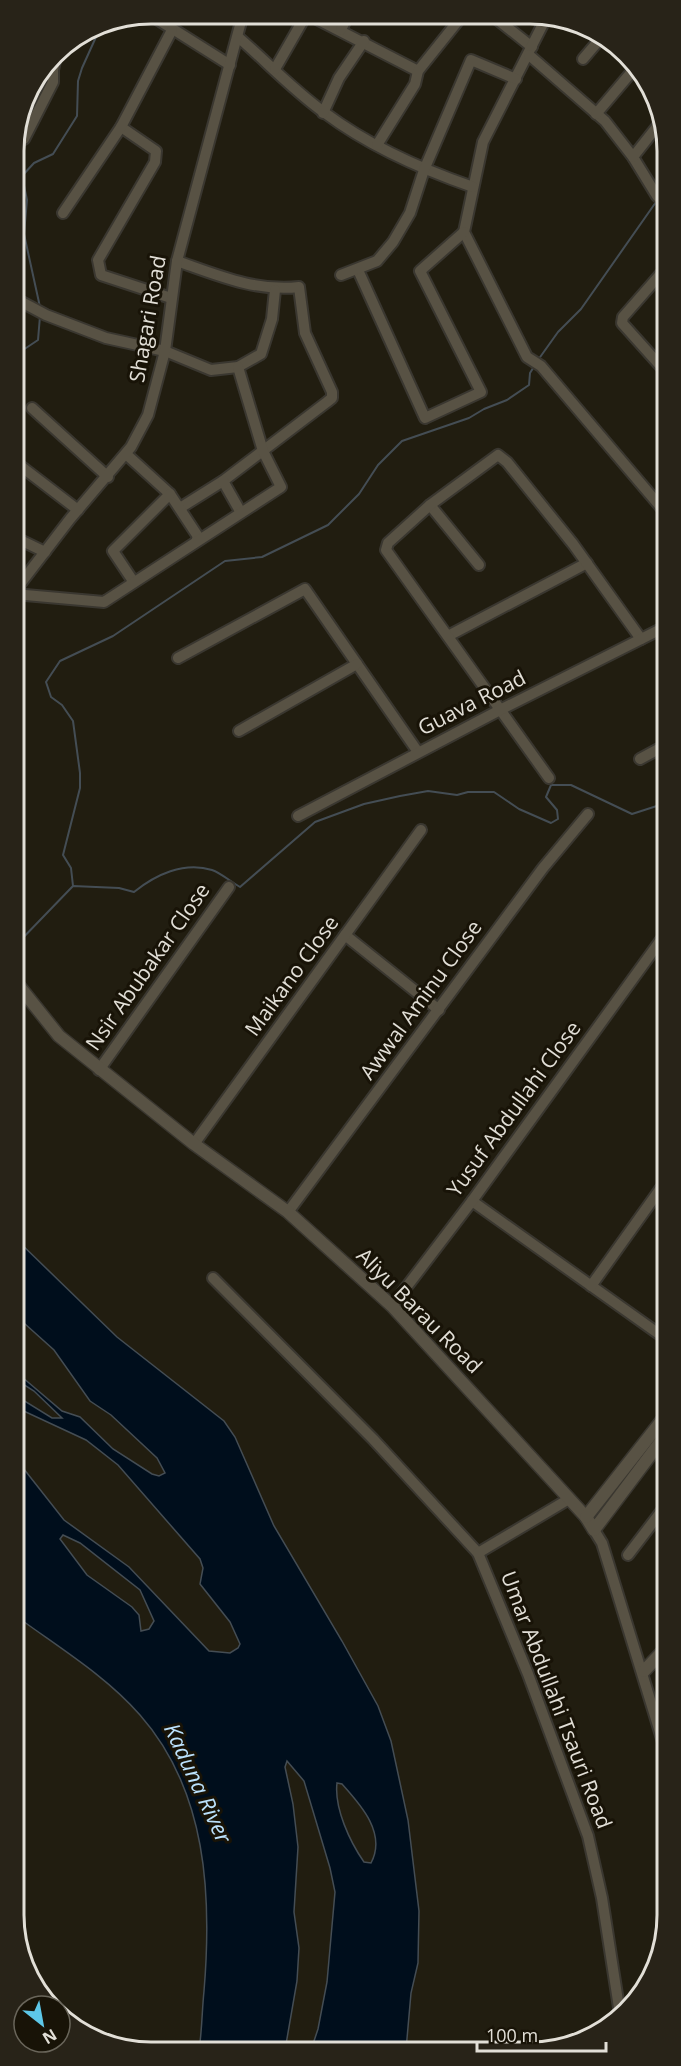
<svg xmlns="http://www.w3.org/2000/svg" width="681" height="2066" font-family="'Open Sans',sans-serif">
<rect width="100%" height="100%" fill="#211d10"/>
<path fill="#000e1c" stroke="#444d54" stroke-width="1.5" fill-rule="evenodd" d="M15,1238L117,1337L224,1421L235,1437L274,1526L342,1641L378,1706L391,1741L408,1820L419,1911L418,1963L411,1993L406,2050H311L318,2029L327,1982L335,1892L330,1868L304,1781L287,1761L285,1767L293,1804L298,1847L294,1912L299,1948L297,1981L285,2050H199C202,2031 202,2010 204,1991C212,1895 207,1791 140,1715C105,1675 58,1647 16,1616V1459L64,1520L129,1567L209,1651L230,1653L238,1648L240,1644L230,1622L200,1584L203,1568L200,1559L118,1465L86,1440L15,1407V1395L52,1418H62L34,1391L15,1379V1371L62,1411L80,1417L113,1449L152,1474L159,1476L165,1473L157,1458L111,1415L90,1401L54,1350L15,1315ZM63,1535L80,1543L140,1590L154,1621L149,1629L141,1631L139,1615L132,1607L87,1575L60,1539ZM337,1783L342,1784C360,1804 387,1833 371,1863L364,1862C350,1842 334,1808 337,1783Z"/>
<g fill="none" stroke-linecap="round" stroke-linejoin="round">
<g stroke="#444d54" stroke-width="2">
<polyline points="40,307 24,234 27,200 22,176 34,163 53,154 77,116 78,81 82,68 96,37 103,30 99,24"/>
<polyline points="14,356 38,340 40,316"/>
<polyline points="538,360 558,332 581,309 656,202"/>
<polyline points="73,886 71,868 63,855 80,788 80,773 73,721 62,705 51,697 46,682 60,661 113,636 225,561 262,557 328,525 359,494 378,465 402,441 469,418 484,409 507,400 529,385 530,373 535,365"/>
<path d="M15,946L73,886L119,888L134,892C155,875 184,861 212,870C221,873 231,882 240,887L315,822L364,804L400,796L428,791L457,795L468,792H494L519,809L551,823L558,819L557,810L546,797L551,785H571L632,814L666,803"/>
</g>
<defs>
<g id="minor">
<polyline points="149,14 230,65"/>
<polyline points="230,14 241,21"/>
<polyline points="309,15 418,71"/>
<polyline points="493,16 532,47"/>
<polyline points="547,16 483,142 464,232 527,357 541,366 665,512"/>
<polyline points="341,30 348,15"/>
<path d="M238,37C267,62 294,91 325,113C369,146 421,169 473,187"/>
<polyline points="529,55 605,121 633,157 657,196 665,203"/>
<polyline points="583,59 600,39"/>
<polyline points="275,69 306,15"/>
<polyline points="53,70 57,52"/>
<polyline points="323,113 339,78 364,41"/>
<polyline points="596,114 635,68"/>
<polyline points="121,127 156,151 155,162 98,260 101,275 171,298"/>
<polyline points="24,139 53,82 53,70 45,67"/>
<polyline points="377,145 415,84 418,71 462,16"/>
<polyline points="633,157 663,119"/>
<polyline points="63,213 121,127 172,30"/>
<path d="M177,261C217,275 256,292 299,287L305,333L332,392V398L327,402L223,481L180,508"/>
<polyline points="665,269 623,317 622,323 665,371"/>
<polyline points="358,270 425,418 481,392 420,271 464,232"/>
<polyline points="341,275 377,261 393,242 410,213 424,170 471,60 516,79"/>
<polyline points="14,298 46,315 106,338 165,351 211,370 238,367 261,354 272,319 275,290"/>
<polyline points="32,408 108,477"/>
<polyline points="126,454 170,494 199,538 197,539"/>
<polyline points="14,461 78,510"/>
<polyline points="223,481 240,511"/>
<polyline points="430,505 479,565"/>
<polyline points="14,537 45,552"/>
<polyline points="133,581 113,551 170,494"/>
<polyline points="14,592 70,519 131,447 148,415 165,351 177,261 243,14"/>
<polyline points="14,594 104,602 281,487 263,451 238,367"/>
<polyline points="448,636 587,563"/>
<polyline points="178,658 305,589 418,752"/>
<polyline points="239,731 357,664"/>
<polyline points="640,759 666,745"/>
<polyline points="549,778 386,550 388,543 430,505 498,455 507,462 573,544 641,639"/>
<polyline points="298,816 500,710 665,627"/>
<polyline points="345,935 439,1010"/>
<polyline points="99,1070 229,887"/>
<polyline points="194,1144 421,830"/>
<polyline points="472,1201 666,1339"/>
<polyline points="288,1212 543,868 588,814"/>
<polyline points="213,1278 373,1439 478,1553 528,1674 588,1836 602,1898 620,2014"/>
<polyline points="591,1286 666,1181"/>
<polyline points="392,1306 472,1201 666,933"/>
<polyline points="594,1530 602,1543 667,1755"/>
<polyline points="478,1553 569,1499"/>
<polyline points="628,1555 667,1504"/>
</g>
<g id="tertiary">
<polyline points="15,981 59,1036 194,1144 288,1212 392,1306 586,1517 594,1530 667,1433"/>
<polyline points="586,1517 667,1414"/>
<polyline points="644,1671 667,1647"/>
</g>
</defs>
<use href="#minor" stroke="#3a3730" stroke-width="14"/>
<use href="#tertiary" stroke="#3a3730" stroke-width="15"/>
<use href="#minor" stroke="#585244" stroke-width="10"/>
<use href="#tertiary" stroke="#585244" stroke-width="12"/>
</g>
<g text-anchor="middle" stroke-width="6" stroke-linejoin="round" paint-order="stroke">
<g font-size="21" fill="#e2dfd7" stroke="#181307">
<text transform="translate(148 319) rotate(-80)" y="7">Shagari Road</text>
<text transform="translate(472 703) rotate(-27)" y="7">Guava Road</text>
<text transform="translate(148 967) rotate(-55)" y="7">Nsir Abubakar Close</text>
<text transform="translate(292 976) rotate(-54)" y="7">Maikano Close</text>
<text transform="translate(421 1000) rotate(-54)" y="7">Awwal Aminu Close</text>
<text transform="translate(514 1109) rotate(-54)" y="7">Yusuf Abdullahi Close</text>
<text transform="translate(419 1311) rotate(45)" y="7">Aliyu Barau Road</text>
<text transform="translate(556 1700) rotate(69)" y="7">Umar Abdullahi Tsauri Road</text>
</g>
<g font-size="22" font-style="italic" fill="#bbe1fc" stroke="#181307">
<text transform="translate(198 1783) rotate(65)" y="8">Kaduna River</text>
</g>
</g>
<path d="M0 0H681V2066H0ZM151 24H530A127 127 0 0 1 657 151V1915A127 127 0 0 1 530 2042H151A127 127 0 0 1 24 1915V151A127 127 0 0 1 151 24Z" fill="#282318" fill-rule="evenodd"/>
<path fill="none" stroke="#e2dfd7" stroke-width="3" d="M151 24H530A127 127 0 0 1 657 151V1915A127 127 0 0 1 530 2042H151A127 127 0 0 1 24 1915V151A127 127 0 0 1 151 24Z"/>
<g transform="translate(42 2024) rotate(149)"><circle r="28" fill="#181307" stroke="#69655a" stroke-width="1.5"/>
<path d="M0-4.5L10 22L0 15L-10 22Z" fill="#5dc7e8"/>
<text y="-9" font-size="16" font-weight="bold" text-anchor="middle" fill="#e2dfd7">N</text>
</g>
<path d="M477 2042v9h129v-9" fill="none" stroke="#e2dfd7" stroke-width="3"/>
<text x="486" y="2042" font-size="18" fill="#e2dfd7" stroke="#181307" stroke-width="4.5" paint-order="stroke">100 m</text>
</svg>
